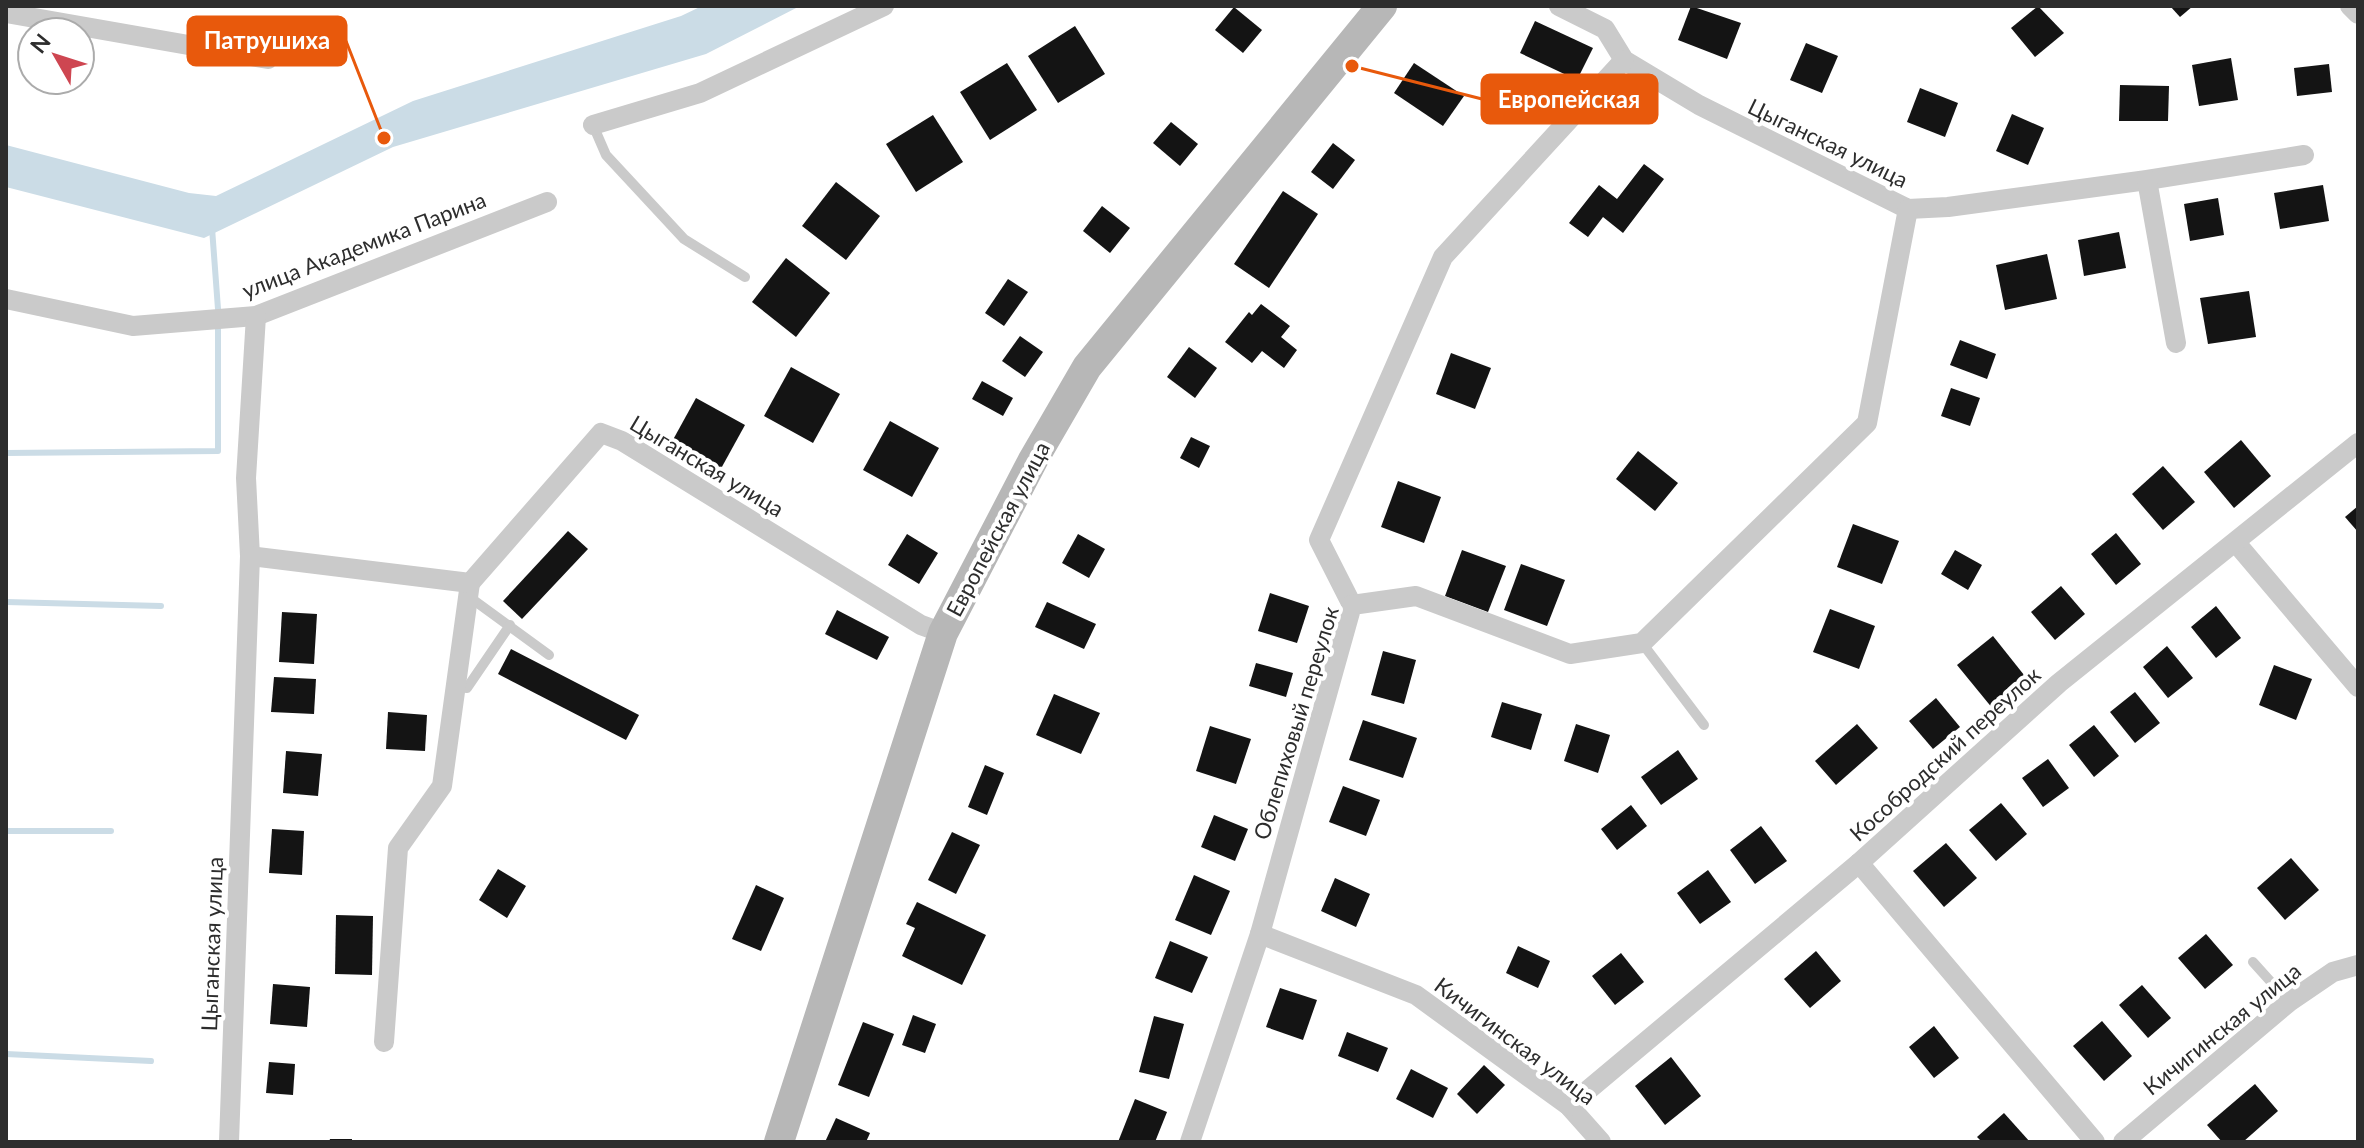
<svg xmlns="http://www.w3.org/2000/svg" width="2364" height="1148" font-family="Lato,sans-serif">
<rect width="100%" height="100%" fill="#fff"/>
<polygon fill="#cbdce6" points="702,6 800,6 706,54 393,147 204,238 6,187 6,145 189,193 216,196 413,101 681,16"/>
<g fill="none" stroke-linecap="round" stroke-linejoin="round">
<g stroke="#cbdce6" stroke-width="6">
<polyline points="6,453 218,451 218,309 212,228"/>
<polyline points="6,602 161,606"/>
<polyline points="6,831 111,831"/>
<polyline points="6,1054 151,1061"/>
</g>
</g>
<g fill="#141414">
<polygon points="1691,6 1741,23 1727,59 1678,40"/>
<polygon points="2038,6 2064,33 2035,57 2011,28"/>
<polygon points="2170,6 2193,6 2180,17"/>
<polygon points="1234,7 1262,30 1243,53 1215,30"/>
<polygon points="1535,21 1593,48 1577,80 1520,53"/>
<polygon points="1075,26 1105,74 1058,103 1028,56"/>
<polygon points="1806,43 1838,56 1822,93 1790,80"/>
<polygon points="2231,58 2238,100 2199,106 2192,65"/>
<polygon points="1007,63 1037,110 990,140 960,92"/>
<polygon points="1414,63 1464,96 1443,126 1394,93"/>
<polygon points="2329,64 2332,92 2297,96 2294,68"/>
<polygon points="2120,85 2169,86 2168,121 2119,121"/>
<polygon points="1920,88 1958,103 1945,137 1907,122"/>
<polygon points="2012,114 2044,128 2028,165 1996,151"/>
<polygon points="933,115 963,162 916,192 886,144"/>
<polygon points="1171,122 1198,144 1180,166 1153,143"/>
<polygon points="1333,143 1355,160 1333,189 1311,172"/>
<polygon points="1644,164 1664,179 1623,233 1603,217 1588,237 1569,223 1599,185 1617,199"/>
<polygon points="836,182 880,216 846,260 802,226"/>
<polygon points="2323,185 2329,221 2280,229 2274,193"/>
<polygon points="1283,191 1318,214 1269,288 1234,264"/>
<polygon points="2218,198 2224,235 2190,241 2184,204"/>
<polygon points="1102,206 1130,228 1110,253 1083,231"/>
<polygon points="2119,232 2126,268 2084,276 2078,240"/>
<polygon points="2047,254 2057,299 2005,310 1996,265"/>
<polygon points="786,258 830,293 796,337 752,302"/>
<polygon points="1008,279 1028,292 1004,326 985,313"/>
<polygon points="2249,291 2256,337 2208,344 2200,298"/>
<polygon points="1261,304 1290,326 1281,337 1297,350 1284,368 1262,351 1252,363 1225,342 1249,312 1252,315"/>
<polygon points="1020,336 1043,352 1025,377 1002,361"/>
<polygon points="1960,340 1996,354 1987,379 1950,365"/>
<polygon points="1189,347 1217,368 1195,398 1167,377"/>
<polygon points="1451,353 1491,368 1475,409 1436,394"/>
<polygon points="791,367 840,394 813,443 764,416"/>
<polygon points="982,381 1013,398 1003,416 972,399"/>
<polygon points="1951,388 1980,398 1970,426 1941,416"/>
<polygon points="696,398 745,425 718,474 669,447"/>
<polygon points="890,421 939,448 912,497 863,470"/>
<polygon points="1191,437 1210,446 1199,468 1180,458"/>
<polygon points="2241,440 2271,476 2234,508 2204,472"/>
<polygon points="1638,451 1678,483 1655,511 1616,479"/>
<polygon points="2163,466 2195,502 2163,530 2132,494"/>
<polygon points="1398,481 1441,497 1424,543 1381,527"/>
<polygon points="2358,506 2358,532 2345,517"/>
<polygon points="1853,524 1899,541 1882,584 1837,567"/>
<polygon points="568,531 588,549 522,619 503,601"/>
<polygon points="2116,533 2141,564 2116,585 2091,554"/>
<polygon points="907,534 938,553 919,584 888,565"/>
<polygon points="1078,534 1105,549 1089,578 1062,563"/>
<polygon points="1462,550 1506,566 1488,612 1445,596"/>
<polygon points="1955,550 1982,565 1968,590 1941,574"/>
<polygon points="1521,564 1565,580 1547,626 1504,610"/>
<polygon points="2061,586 2085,614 2055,640 2031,612"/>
<polygon points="1270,593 1309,606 1297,643 1258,631"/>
<polygon points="1047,602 1096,624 1084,649 1035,627"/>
<polygon points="2216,606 2241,638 2216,658 2191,627"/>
<polygon points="1830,609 1875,626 1859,669 1813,652"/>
<polygon points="837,610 889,637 877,660 825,634"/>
<polygon points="282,612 317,614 314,664 279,662"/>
<polygon points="1993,636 2028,680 1993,709 1957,665"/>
<polygon points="2167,646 2193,678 2168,698 2143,667"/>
<polygon points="511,649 639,715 626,740 498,674"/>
<polygon points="1383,651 1416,660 1404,704 1371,695"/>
<polygon points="1256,663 1293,673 1286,697 1249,686"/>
<polygon points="2274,665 2312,679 2296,720 2259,705"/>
<polygon points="274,677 316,679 314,714 271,712"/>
<polygon points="2135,692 2160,723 2135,743 2110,712"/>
<polygon points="1054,694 1100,713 1081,754 1036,735"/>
<polygon points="1936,698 1960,727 1933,749 1909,721"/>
<polygon points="1502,702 1542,714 1531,750 1491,737"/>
<polygon points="388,712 427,715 425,751 386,749"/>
<polygon points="1363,720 1417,738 1403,778 1349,760"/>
<polygon points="1576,724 1610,735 1598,773 1564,761"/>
<polygon points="1857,724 1878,748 1836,785 1815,761"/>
<polygon points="2094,725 2119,756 2094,777 2069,745"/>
<polygon points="1210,726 1251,739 1236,784 1196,771"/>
<polygon points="1678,750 1698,779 1661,805 1641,777"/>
<polygon points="286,751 322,754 318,796 283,793"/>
<polygon points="2048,759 2069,788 2043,807 2022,778"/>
<polygon points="985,765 1004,773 987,815 968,807"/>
<polygon points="1343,786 1380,800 1366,836 1329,822"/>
<polygon points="2001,803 2027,834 1996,861 1969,830"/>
<polygon points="1631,805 1647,826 1617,850 1601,829"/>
<polygon points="1214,815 1248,829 1235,861 1201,847"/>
<polygon points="1761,826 1787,861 1755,884 1730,850"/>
<polygon points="272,829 304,831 302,875 269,873"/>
<polygon points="952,832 980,845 956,894 928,880"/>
<polygon points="1946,843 1977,878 1944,907 1913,871"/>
<polygon points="2291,858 2319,890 2285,920 2257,888"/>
<polygon points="498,869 526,886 507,918 479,900"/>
<polygon points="1708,870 1731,902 1700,924 1677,893"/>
<polygon points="1194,875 1230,891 1211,935 1175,920"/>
<polygon points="1335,878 1370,894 1356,927 1321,911"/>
<polygon points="756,885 784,898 761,951 732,939"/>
<polygon points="917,902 986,935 962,985 902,956 915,928 906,924"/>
<polygon points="336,915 373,916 372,975 335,974"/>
<polygon points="2206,934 2233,965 2205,989 2178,958"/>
<polygon points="1170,941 1208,957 1192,993 1155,978"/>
<polygon points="1518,946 1550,961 1538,988 1506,973"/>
<polygon points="1816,951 1841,981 1810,1008 1784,979"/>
<polygon points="1621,953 1644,982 1615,1005 1592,976"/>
<polygon points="273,984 310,987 307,1027 270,1024"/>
<polygon points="2142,985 2171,1018 2148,1038 2119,1005"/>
<polygon points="1280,988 1317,1000 1303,1040 1266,1027"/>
<polygon points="913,1015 936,1024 925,1053 902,1045"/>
<polygon points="1154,1016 1184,1024 1169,1079 1139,1072"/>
<polygon points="2102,1021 2132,1056 2104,1081 2073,1046"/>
<polygon points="863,1022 894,1034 869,1097 838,1085"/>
<polygon points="1934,1026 1959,1058 1934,1078 1909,1047"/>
<polygon points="1347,1032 1388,1048 1378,1072 1338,1056"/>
<polygon points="1671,1057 1701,1096 1665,1125 1635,1086"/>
<polygon points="269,1062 295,1064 293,1095 266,1093"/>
<polygon points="1484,1065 1505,1085 1477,1114 1457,1094"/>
<polygon points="1411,1069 1448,1088 1433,1118 1396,1099"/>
<polygon points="2255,1084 2278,1111 2243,1142 2222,1142 2207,1125"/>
<polygon points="1135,1099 1167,1112 1155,1142 1118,1142"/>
<polygon points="2004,1113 2030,1142 1982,1142 1977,1137"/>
<polygon points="836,1118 870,1133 866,1142 825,1142"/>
<polygon points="330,1139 352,1139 352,1142 329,1142"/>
</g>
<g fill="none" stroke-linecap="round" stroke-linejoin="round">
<g stroke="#cacaca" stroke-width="10">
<polyline points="593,125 606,155 684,239 745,277"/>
<polyline points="468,596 549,655"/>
<polyline points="1642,643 1704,725"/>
<polyline points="456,686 467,688 510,625"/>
<polyline points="2253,962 2289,1002"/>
</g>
<g stroke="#cacaca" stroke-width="20">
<polyline points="1559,6 1605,29 1624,60 1699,105 1908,209 1948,207 2147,180 2304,155"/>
<polyline points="2350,6 2358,14"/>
<polyline points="6,13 268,59"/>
<polyline points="593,125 700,93 884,6"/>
<polyline points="2147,180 2176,343"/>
<polyline points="6,299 133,326 256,316 547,202"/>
<polyline points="2237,544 2358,687"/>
<polyline points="250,556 246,478 256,316"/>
<polyline points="1352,605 1319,540 1443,257 1624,60"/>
<polyline points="1859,863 2095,1142"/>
<polyline points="1260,934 1416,995 1569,1106 1601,1142"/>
<polyline points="384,1042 398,848 442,786 470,583"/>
<polyline points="1569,1106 1859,863 2059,683 2358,443"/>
<polyline points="229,1142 250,556 470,583 601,433 622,441 921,625 943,633"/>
<polyline points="1190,1142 1260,934 1352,605 1416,596 1570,654 1642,643 1867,423 1908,209"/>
<polyline points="2123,1142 2289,1002 2333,972 2358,965"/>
</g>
<polyline stroke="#b7b7b7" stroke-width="30" points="779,1142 943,633 1033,460 1087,367 1382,6"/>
</g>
<g text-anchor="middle" stroke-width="8" stroke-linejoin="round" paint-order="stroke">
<g font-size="22" fill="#2d2d2d" stroke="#fff">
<text transform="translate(1828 143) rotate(26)" y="8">Цыганская улица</text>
<text transform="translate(364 245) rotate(-21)" y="8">улица Академика Парина</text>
<text transform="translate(707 466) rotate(31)" y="8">Цыганская улица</text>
<text transform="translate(998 529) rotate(-62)" y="8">Европейская улица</text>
<text transform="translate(1296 723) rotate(-73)" y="8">Облепиховый переулок</text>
<text transform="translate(1945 754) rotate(-42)" y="8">Кособродский переулок</text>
<text transform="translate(212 944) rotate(-88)" y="8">Цыганская улица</text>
<text transform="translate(2222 1029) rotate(-39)" y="8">Кичигинская улица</text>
<text transform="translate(1515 1041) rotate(37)" y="8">Кичигинская улица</text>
</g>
</g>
<path fill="none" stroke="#e8590c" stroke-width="3" d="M384 138L346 41M1352 66L1482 99"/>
<g fill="#e8590c" stroke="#fff" stroke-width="3">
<circle cx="384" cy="138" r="8"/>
<circle cx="1352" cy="66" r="8"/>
</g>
<g fill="#e8590c" stroke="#e8590c" stroke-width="3">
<rect x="188" y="17" width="158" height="48" rx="8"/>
<rect x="1482" y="75" width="175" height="48" rx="8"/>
</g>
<g font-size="24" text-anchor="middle" font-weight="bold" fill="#fff">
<text x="267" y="49">Патрушиха</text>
<text x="1569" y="108">Европейская</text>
</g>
<rect width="2364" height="1148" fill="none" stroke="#2d2d2d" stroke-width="16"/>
<g transform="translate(56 56) rotate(309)"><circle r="38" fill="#ffffff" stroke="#ababab" stroke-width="2"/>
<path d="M0-6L14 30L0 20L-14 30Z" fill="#ce4651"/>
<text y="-12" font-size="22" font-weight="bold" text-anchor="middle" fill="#2d2d2d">N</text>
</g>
</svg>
